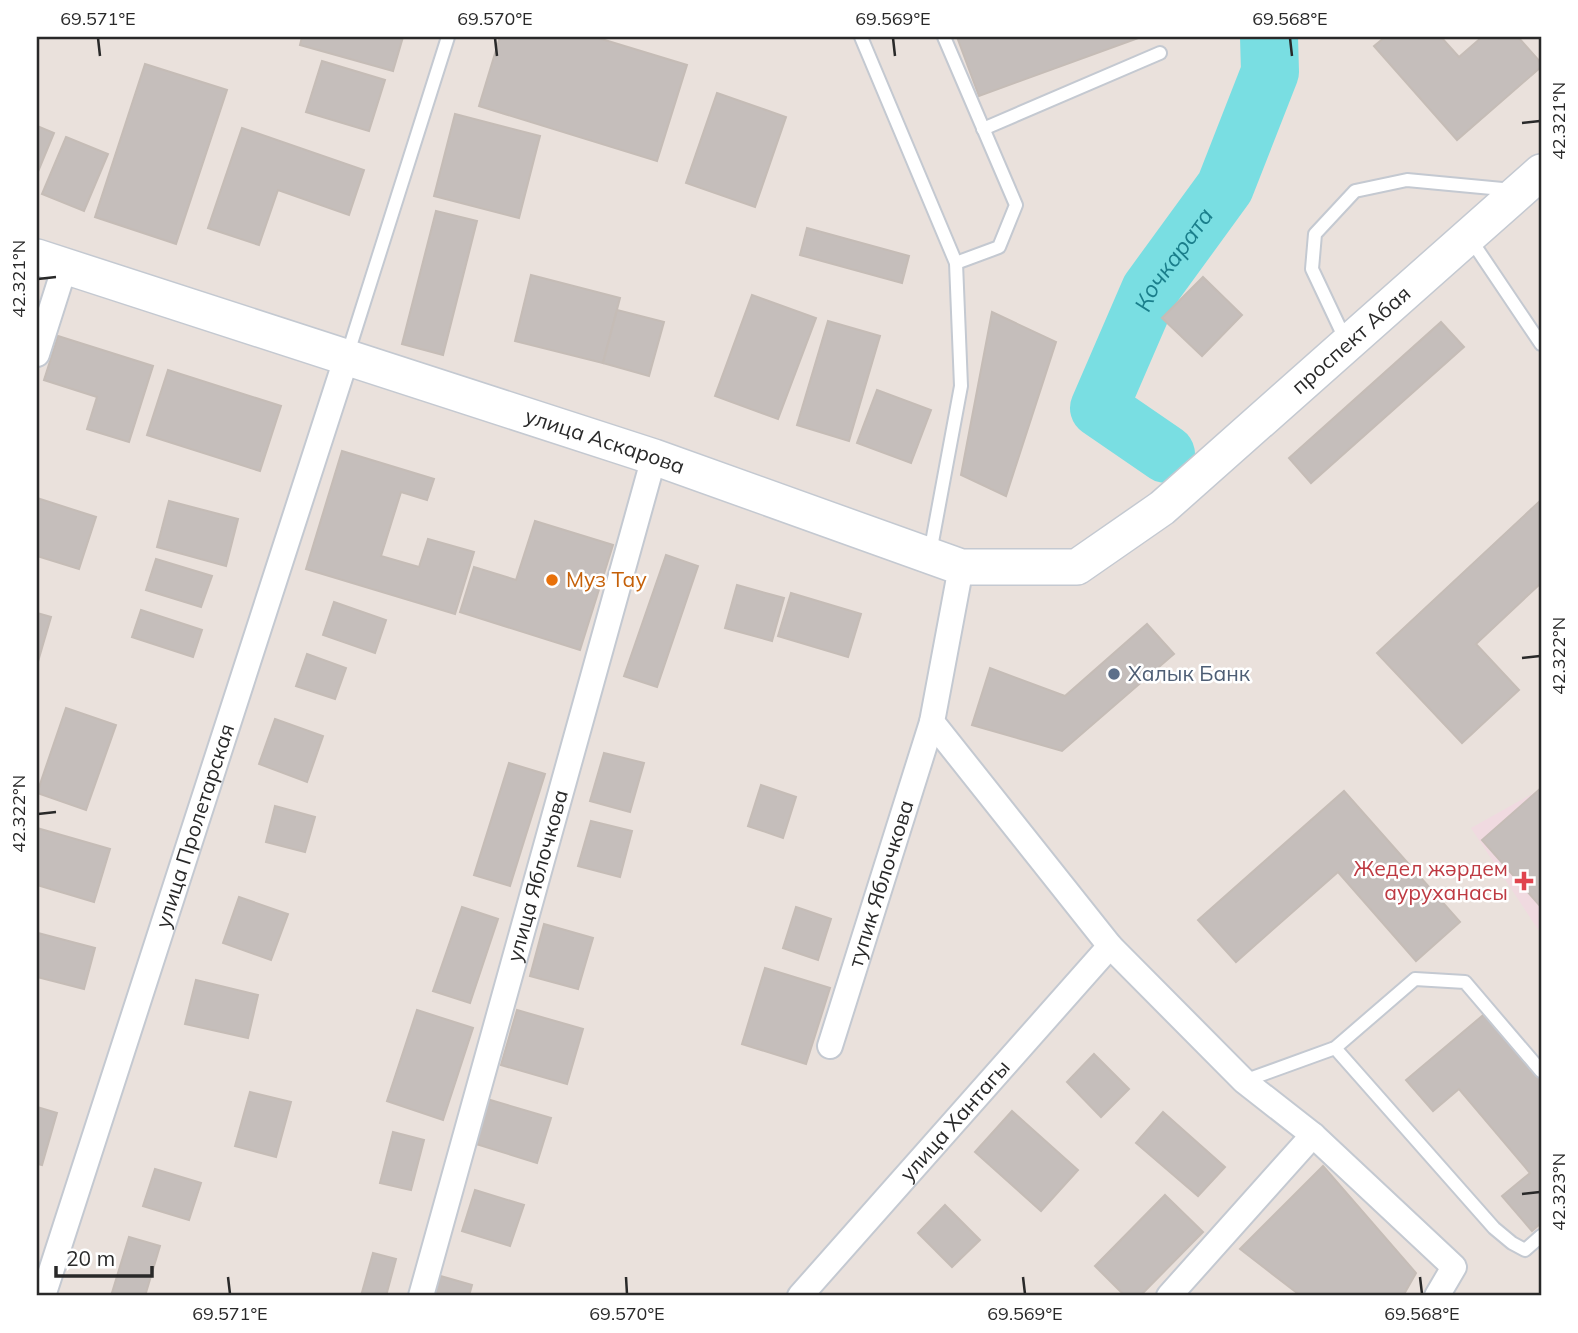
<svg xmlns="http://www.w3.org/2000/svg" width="1578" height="1333" font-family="Mulish,sans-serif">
<rect width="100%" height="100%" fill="#eae1dc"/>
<polygon fill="#f0dae0" points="1541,789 1541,934 1471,828"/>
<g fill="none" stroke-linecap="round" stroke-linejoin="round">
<path stroke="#79dee2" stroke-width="58" id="s1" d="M1166,454L1099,408L1150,290L1225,187L1270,72L1269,37"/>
</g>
<g fill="#c5bebb" stroke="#c5bcb6" stroke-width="2">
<polygon points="302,37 403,37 393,71 300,45"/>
<polygon points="500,37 595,37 687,65 657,161 479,106"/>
<polygon points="957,37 1141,37 979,96"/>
<polygon points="1385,37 1441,37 1459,57 1482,37 1518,37 1541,63 1541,67 1457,140 1374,46"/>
<polygon points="322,61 385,80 369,131 306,112"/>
<polygon points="145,64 227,90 176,244 95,217"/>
<polygon points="717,93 786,117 755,207 686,183"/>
<polygon points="455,114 540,136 519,218 434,196"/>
<polygon points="37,126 54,133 37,174"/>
<polygon points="242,128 364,170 349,215 278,190 259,245 208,228"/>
<polygon points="66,137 108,154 84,211 42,194"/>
<polygon points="436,211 477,221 443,355 402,344"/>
<polygon points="807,228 909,256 902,283 800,255"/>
<polygon points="531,275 620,298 603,363 515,341"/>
<polygon points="1203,277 1242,315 1202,356 1162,318"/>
<polygon points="752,295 816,318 778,419 715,396"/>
<polygon points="617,310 664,322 649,376 603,363"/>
<polygon points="992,312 1056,342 1006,496 961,475"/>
<polygon points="828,321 880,336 849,441 797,425"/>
<polygon points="1441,322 1464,347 1311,483 1289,458"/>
<polygon points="58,336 153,366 129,442 87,429 97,397 44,380"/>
<polygon points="168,370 281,406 260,471 147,435"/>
<polygon points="877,390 931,410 911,463 857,443"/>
<polygon points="342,451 434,479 427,500 401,492 381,556 419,567 428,539 474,552 455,614 306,569"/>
<polygon points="37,498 96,517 79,569 37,556"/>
<polygon points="1541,500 1541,583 1476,644 1519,690 1462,743 1377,653"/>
<polygon points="169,501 238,519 226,566 157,547"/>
<polygon points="535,521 613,545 580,650 460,612 474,567 516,580"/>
<polygon points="666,555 698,566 657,687 624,676"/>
<polygon points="156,559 212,576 201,607 146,590"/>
<polygon points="737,585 784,598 772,641 725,628"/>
<polygon points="791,593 861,614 848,657 778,636"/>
<polygon points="334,602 386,620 375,653 323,635"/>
<polygon points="141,610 202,630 193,657 132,637"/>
<polygon points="37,613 51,617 37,665"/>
<polygon points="1147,624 1174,654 1062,751 972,725 990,668 1065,696"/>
<polygon points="307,654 346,668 335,699 296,686"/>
<polygon points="66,708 116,725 86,810 37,793"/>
<polygon points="275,719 323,736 307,782 259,764"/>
<polygon points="604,753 644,763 630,812 590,801"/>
<polygon points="509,763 545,774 510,886 474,875"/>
<polygon points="761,785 796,797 783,838 748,826"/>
<polygon points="1541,788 1541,907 1482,840"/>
<polygon points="1344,791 1460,922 1416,961 1338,872 1236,962 1198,920"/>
<polygon points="275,806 315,817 305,852 266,842"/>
<polygon points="591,821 632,831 620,877 578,866"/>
<polygon points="37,828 110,849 94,902 37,885"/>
<polygon points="239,897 288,914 271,960 223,943"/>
<polygon points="462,907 498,919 470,1003 433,991"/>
<polygon points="796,907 831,919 818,960 783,948"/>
<polygon points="544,924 593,938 578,989 530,976"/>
<polygon points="38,933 95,948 84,989 37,977"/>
<polygon points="765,968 830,988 806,1064 742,1044"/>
<polygon points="196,980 258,995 248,1038 185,1024"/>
<polygon points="417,1010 473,1028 443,1120 387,1101"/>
<polygon points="517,1010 583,1029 567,1084 501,1065"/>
<polygon points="1488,1011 1541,1075 1541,1223 1532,1231 1502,1196 1530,1173 1459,1089 1433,1111 1406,1080"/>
<polygon points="1094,1054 1129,1089 1101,1117 1067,1082"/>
<polygon points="250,1092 291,1102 276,1157 235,1146"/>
<polygon points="487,1099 551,1118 537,1163 473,1143"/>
<polygon points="37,1107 57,1113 42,1165 37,1164"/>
<polygon points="1012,1111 1078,1170 1041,1211 975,1152"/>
<polygon points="1163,1112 1225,1167 1198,1196 1136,1143"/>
<polygon points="393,1132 424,1140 411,1190 380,1183"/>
<polygon points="1323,1166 1416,1273 1403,1296 1301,1296 1240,1249"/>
<polygon points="155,1169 201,1183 189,1220 143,1206"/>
<polygon points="475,1190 524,1205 510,1246 462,1231"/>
<polygon points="1165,1195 1203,1232 1140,1296 1125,1296 1095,1266"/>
<polygon points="945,1205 980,1240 952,1267 918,1233"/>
<polygon points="129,1237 160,1246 145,1296 111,1296"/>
<polygon points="373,1253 396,1259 386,1296 361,1296"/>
<polygon points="437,1275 472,1285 469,1296 432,1296"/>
</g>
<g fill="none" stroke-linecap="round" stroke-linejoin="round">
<defs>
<g id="lane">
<polyline points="861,37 956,263 961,386 930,553"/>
<polyline points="944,37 1016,205 999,247 956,263"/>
<polyline points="983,129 1160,53"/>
<polyline points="1469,237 1541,344"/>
<polyline points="1346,341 1312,269 1315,234 1355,191 1407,180 1513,190"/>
<polyline points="347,356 448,37"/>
<polyline points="1335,1048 1494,1228 1512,1243 1525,1250 1541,1236"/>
<polyline points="1244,1081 1335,1048 1415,979 1465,982 1541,1071"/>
</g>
<g id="street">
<polyline points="37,354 65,266"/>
<polyline points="961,567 932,722 1110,946 1244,1081 1313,1135 1454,1267 1437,1296"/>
<path id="s2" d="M830,1046L932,722"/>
<path id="s3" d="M43,1296L347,356"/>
<path id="s4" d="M421,1296L654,457"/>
<path id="s5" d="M800,1296L1110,946"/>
<polyline points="1169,1296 1313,1135"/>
</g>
<g id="secondary">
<path id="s6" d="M37,257L654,457L961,567H1077L1162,508L1541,172"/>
</g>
</defs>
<use href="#lane" stroke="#c4c9d1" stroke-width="16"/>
<use href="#street" stroke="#c4c9d1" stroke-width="28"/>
<use href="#secondary" stroke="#c4c9d1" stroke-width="38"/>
<use href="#lane" stroke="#fff" stroke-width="12"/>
<use href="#street" stroke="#fff" stroke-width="24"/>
<use href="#secondary" stroke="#fff" stroke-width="35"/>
</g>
<path fill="none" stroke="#292929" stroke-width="2.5" d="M98,38L100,56M495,38L497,56M893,38L895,56M1290,38L1292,56M1522,123L1540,121M38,279L56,277M1522,658L1540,656M38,814L56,812M1522,1194L1540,1192M228,1277L230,1294M626,1277L627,1294M1023,1277L1025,1294M1420,1277L1422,1294"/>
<circle fill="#e8710a" stroke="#fff" stroke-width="2.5" cx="552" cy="580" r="7"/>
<circle fill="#5c6f8a" stroke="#fff" stroke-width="2.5" cx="1114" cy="674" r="7"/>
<path fill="#e0444e" stroke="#fff" stroke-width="2.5" d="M1520.5 870.5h7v7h7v7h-7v7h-7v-7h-7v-7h7z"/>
<g text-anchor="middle" stroke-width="5" stroke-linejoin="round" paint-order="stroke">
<g font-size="21" fill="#292929" stroke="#fff">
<text dy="7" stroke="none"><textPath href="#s6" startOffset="1447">проспект Абая</textPath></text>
<text dy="7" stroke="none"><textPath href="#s6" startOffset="597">улица Аскарова</textPath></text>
<text dy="7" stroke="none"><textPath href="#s3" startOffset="494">улица Пролетарская</textPath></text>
<text dy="7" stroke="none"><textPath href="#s4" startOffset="436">улица Яблочкова</textPath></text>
<text dy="7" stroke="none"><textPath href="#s2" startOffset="170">тупик Яблочкова</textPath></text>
<text dy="7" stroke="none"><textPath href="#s5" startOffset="234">улица Хантагы</textPath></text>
</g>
<g font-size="21" fill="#c56008" stroke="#fff" text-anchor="start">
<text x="566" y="587">Муз Тау</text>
</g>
<g font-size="21" fill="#4e5e75" stroke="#fff" text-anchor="start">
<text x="1128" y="681">Халык Банк</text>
</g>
<g font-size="21" fill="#be3a42" stroke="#fff" text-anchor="end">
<text x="1508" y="876">Жедел жәрдем<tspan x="1508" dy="24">ауруханасы</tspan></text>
</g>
<g font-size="23" font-style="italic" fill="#1a7e8b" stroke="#fff">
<text dy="8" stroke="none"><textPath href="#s1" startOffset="248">Кочкарата</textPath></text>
</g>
</g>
<rect width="1578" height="1333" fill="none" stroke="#ffffff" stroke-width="77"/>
<path d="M56 1266v10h96v-10" fill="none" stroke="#292929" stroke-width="3.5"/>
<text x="66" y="1266" font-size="21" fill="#292929" stroke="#ffffff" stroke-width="5" paint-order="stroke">20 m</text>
<rect x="38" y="38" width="1502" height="1256" fill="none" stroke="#292929" stroke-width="2.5"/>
<g font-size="18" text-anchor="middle" fill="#292929">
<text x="98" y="25">69.571°E</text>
<text x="495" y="25">69.570°E</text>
<text x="893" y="25">69.569°E</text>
<text x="1290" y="25">69.568°E</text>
<text transform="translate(1559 121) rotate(-90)" y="6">42.321°N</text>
<text transform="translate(19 279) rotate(-90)" y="6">42.321°N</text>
<text transform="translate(1559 656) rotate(-90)" y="6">42.322°N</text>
<text transform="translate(19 814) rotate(-90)" y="6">42.322°N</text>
<text transform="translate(1559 1192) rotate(-90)" y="6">42.323°N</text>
<text x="230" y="1320">69.571°E</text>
<text x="627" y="1320">69.570°E</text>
<text x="1025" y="1320">69.569°E</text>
<text x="1422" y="1320">69.568°E</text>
</g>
</svg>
